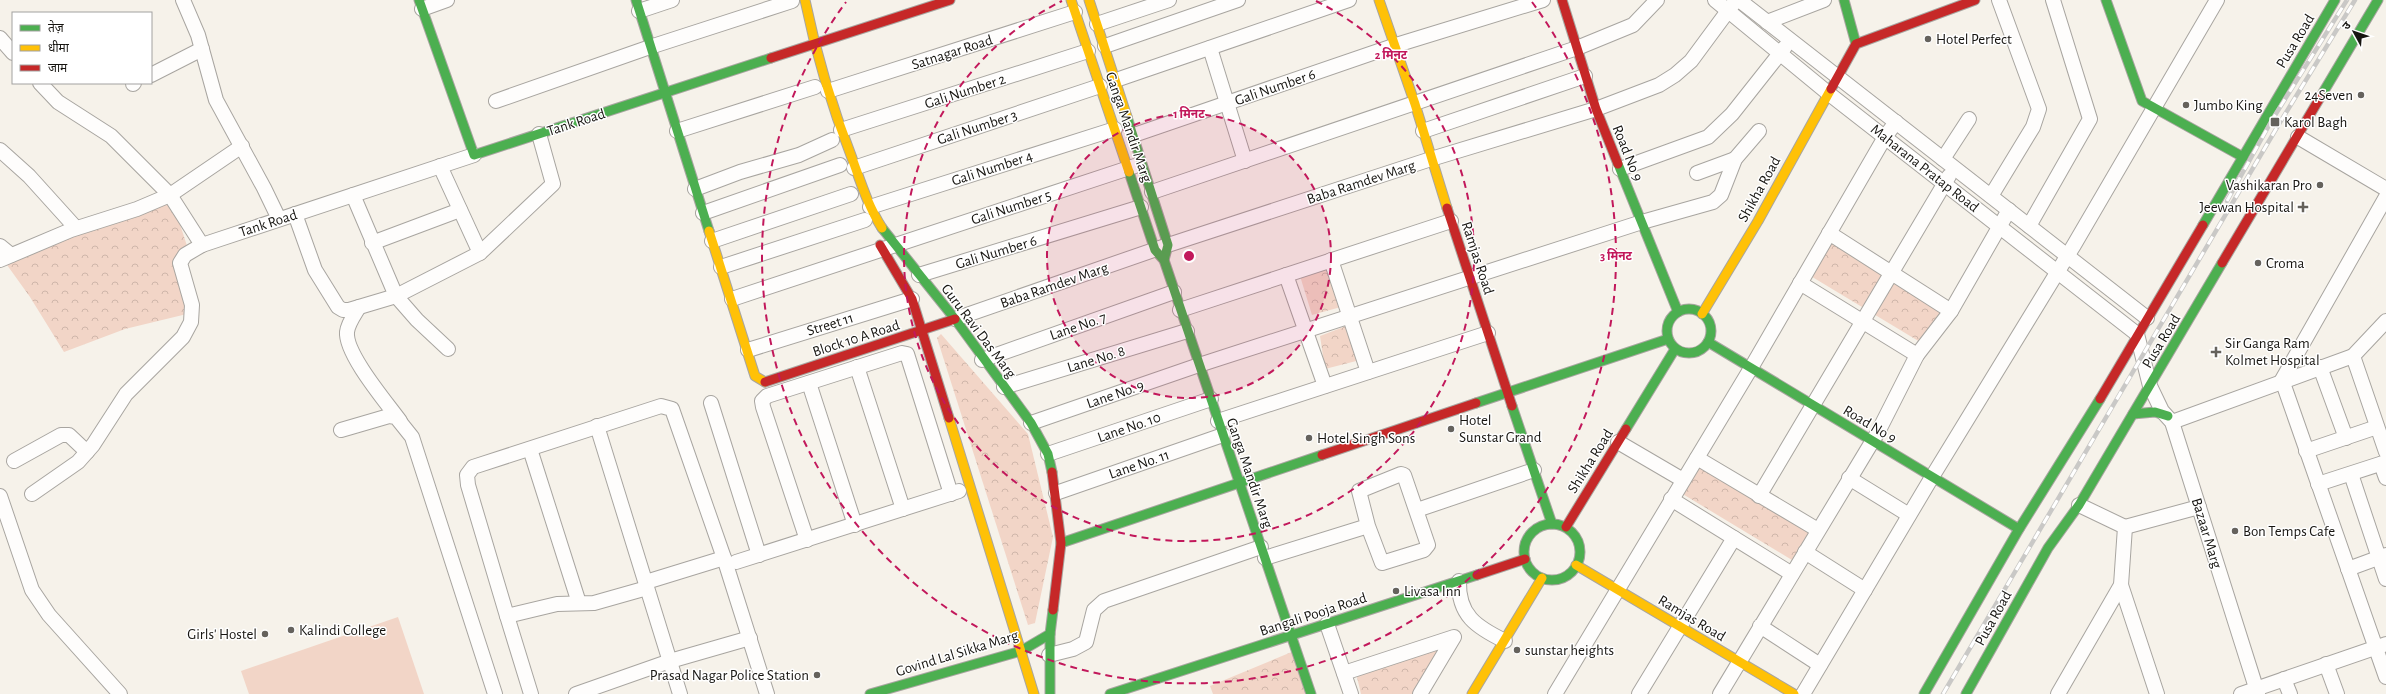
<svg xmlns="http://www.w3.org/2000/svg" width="2386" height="694" font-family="'Alegreya Sans','Noto Sans Devanagari',sans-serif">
<defs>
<pattern id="forest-crowns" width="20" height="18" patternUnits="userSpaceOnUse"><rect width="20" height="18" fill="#f2d5c7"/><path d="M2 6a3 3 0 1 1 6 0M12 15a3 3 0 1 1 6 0" fill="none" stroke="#cfb6aa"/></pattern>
</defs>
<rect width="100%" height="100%" fill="#f6f2ea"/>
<g fill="url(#forest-crowns)">
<polygon points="173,203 190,255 180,263 191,313 125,329 64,352 30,297 2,258 76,227"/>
<polygon points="1832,237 1948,307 1925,345 1809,275"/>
<polygon points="1338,261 1348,305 1312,315 1300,276"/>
<polygon points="1354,323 1364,359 1325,369 1320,336"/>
<polygon points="941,334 1028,434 1053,537 1035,623 1028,625 937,338"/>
<polygon points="1704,455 1820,525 1797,563 1681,493"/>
<polygon points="1443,647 1416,694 1361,694 1356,673"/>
<polygon points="1294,651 1306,694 1213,694 1210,686"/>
</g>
<polygon fill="#f2d5c7" points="398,617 424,694 249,694 241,671"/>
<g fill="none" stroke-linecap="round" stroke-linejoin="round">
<defs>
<g id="street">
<polyline points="183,0 198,35 216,100 264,188 279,219"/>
<polyline points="1715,0 1828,93 2137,334 2150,386 2162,411 2172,422 2258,694"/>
<polyline points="1739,0 2147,318"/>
<polyline points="422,9 447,0"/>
<polyline points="639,11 672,0"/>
<polyline points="1767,22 1824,0"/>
<polyline points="1097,24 1169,0"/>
<polyline points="0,38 13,53"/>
<polyline points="1105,46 1238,0"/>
<polyline points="1210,48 1245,161"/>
<polyline points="151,75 202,49"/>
<polyline points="1116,80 1349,0"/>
<polyline points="40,83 58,102 111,136 170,195 202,245"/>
<polyline points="133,84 134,83"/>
<polyline points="828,91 1075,12"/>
<polyline points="496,101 650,47 792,1"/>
<polyline points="841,130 1088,51"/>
<polyline points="677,131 815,87"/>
<polyline points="1423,131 1585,76"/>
<polyline points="1134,135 1393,46 1543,0"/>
<polyline points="2298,137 2386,189"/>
<polyline points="0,150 29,176 76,228"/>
<polyline points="1943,159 1969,119"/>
<polyline points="440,166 480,253"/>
<polyline points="854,168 1100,86"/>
<polyline points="1620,169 1708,137 1732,114 1785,47"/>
<polyline points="1697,173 1735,159"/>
<polyline points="695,189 740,172 799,155 832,140"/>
<polyline points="1152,192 1577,48 1633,25 1657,0"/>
<polyline points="353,195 396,296 417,320 448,349"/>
<polyline points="1991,196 2033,127 2039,109 1999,0"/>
<polyline points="2386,197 2282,380 2386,677"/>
<polyline points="870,207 1115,129"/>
<polyline points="703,213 840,165"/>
<polyline points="295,214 315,270 338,307 343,310 349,310 396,296 480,253 553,184 539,134"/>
<polyline points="2029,226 2090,119 2053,0"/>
<polyline points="1829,233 1951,311"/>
<polyline points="712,241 851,194"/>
<polyline points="372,243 460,210"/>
<polyline points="0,246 11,255"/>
<polyline points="0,260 71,230 137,209 170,195 242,146"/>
<polyline points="1331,260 1368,372"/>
<polyline points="721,267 865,220"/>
<polyline points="919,275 1141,207"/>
<polyline points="1286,275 1325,386"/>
<polyline points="1800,283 1917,355"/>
<polyline points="732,299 1135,166"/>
<path d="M359,307C355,314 348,323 347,332C345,354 387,403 400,421"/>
<polyline points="1180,310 1451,221"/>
<polyline points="955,319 1168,245 1431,159 1596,109 1659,85 1675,75 1691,61 1736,0"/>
<polyline points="748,350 912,299"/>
<polyline points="2353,356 2386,452"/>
<polyline points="982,360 1174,292"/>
<polyline points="857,367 903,509"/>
<polyline points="2320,367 2346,438"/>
<polyline points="809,383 855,525"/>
<polyline points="1004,387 1187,331"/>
<polyline points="711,403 759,555"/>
<polyline points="1218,421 1488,333"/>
<polyline points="2172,422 2353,356 2386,321"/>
<polyline points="1031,423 1199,365 1642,222 1713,202 1721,195 1735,159 1759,131"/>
<polyline points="597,426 680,694"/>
<polyline points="341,430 389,416 396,417 412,437 495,694"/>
<polyline points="1618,442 1683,480"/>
<polyline points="530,449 579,603"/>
<polyline points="2306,451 2377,427"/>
<polyline points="1048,454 1211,399"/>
<polyline points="1697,458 1818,530"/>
<polyline points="14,461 61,435 69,435 87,452"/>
<polyline points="2381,464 2386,478"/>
<polyline points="2351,474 2386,579"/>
<polyline points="1849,478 1909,515"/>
<polyline points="2318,484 2386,462"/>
<polyline points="1056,493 1223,435"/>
<polyline points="32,494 78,462 93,445 126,394 183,337 191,322 192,305 180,263 185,255 202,245 474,155"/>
<polyline points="0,496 32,590 49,615 120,694"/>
<polyline points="1759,496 1949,176"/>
<polyline points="1671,499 1792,574"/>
<polyline points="1417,510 1534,470"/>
<polyline points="2125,527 2199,507"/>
<polyline points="807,540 763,407 762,401 767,396 902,353 907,354 951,494"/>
<polyline points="1805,552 1865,590"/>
<polyline points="1265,558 1368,526 1382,563 1424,550 1428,545 1404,475 1401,474 1359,491 1368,526"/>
<polyline points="736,562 959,491"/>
<polyline points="2348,569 2386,555"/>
<path d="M1459,581C1458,615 1476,627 1505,641"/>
<polyline points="646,582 724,558"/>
<polyline points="2121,585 2157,694"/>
<polyline points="647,588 594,603 557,604 507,616 468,485 467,475 473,467 661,406 672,409 724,558 767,694"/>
<polyline points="507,616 531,694"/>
<polyline points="1327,624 1351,694"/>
<polyline points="1760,626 1820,665"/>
<polyline points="1049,655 1073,649 1086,642 1094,610 1104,601 1261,547"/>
<polyline points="2326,664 2337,694"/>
<polyline points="1344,673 1454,637 1420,694"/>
<polyline points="2284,679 2290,694"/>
<polyline points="576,694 670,661 750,638"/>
<polyline points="1555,694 1751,368 1885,137 1896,122"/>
<polyline points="1639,694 1734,538"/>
<polyline points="1720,694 1878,432 1917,355 1951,311 2009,210"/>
<polyline points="1803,694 1932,477 2074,245 2217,0"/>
<polyline points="2058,694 2121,585 2125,527 2079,505"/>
<polyline points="2241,694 2386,644"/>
</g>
<g id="fast">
<polyline points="419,0 474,155 771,58"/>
<polyline points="636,0 709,231"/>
<polyline points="1844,0 1856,44"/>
<polyline points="2106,0 2142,101 2243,157"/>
<polyline points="2321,96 2378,0"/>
<polyline points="1127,117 1168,245 1164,260"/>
<polyline points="1618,164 1678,312"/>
<polyline points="1129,172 1155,250 1164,260 1311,694"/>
<polyline points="2203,225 2335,0"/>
<polyline points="882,228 955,319 1031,423 1048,454 1052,472"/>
<circle cx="1689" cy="331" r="22"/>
<polyline points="1708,342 2019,529"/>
<polyline points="1476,403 1668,339"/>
<polyline points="1512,406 1552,524"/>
<polyline points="2133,414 2155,412 2168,416"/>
<polyline points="1626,429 1675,349"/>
<circle cx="1552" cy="552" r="28"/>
<polyline points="1061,543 1322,455"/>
<polyline points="870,694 1021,651 1050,634"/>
<polyline points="1050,694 1050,634 1053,610"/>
<polyline points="1110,694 1477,575"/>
<polyline points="1924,694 2019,529 2100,399"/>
<polyline points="1966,694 2048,548 2079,505 2222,263"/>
</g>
<g id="slow">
<path d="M805,0C816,54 832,107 852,158C861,183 868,206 882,228"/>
<polyline points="1071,0 1129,172"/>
<polyline points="1089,0 1127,117"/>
<polyline points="1379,0 1415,104 1447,208"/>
<polyline points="709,231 755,376 765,382"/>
<polyline points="1702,314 1758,221 1831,89"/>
<polyline points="949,418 1034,694"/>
<polyline points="1576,565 1794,694"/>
<polyline points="1472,694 1542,578"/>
</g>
<g id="jam">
<polyline points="1562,0 1596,109 1618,164"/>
<polyline points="771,58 950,0"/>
<polyline points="1831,89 1856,44 1975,0"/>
<polyline points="1447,208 1512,406"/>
<polyline points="880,245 912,299 949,418"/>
<polyline points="2222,263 2321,96"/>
<polyline points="765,382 955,319"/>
<polyline points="2100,399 2203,225"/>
<polyline points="1322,455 1476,403"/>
<polyline points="1052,472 1061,543 1053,610"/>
<polyline points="1566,527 1626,429"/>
<polyline points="1477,575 1525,559"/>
</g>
</defs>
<use href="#street" stroke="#a8a5a0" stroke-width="16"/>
<use href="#fast" stroke="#a8a5a0" stroke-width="11"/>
<use href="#slow" stroke="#a8a5a0" stroke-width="11"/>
<use href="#jam" stroke="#a8a5a0" stroke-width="11"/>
<use href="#street" stroke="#fefdfc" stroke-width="14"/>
<use href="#fast" stroke="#4caf50" stroke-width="9"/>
<use href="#slow" stroke="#ffc107" stroke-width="9"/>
<use href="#jam" stroke="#c62828" stroke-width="9"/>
<defs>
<g id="rail">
<polyline points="2227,201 2272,120 2347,0"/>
<polyline points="1943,694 2279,124 2355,0"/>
</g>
</defs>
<use href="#rail" stroke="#c9c8c6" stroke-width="4.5"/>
<use href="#rail" stroke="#fff" stroke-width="3" stroke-dasharray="9" stroke-linecap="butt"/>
</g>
<circle cx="1189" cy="256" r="142" fill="#c2185b" fill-opacity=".12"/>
<g fill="none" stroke="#c2185b" stroke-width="2" stroke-dasharray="7 5">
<circle cx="1189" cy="256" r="142"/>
<path d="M1316 1A285 285 0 1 1 1062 1"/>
<path d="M1532 2A427 427 0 1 1 846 2"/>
</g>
<g fill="#65625d" stroke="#fff" stroke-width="1.5">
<circle cx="1928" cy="39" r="4"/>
<circle cx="2361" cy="95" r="4"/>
<circle cx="2186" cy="105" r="4"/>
<rect x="2270" y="117" width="10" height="10" rx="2"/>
<circle cx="2320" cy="185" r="4"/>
<path d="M2301 201h4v4h4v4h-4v4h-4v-4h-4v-4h4z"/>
<circle cx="2258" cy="263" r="4"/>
<path d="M2214 346h4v4h4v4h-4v4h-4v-4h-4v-4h4z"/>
<circle cx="1451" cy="429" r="4"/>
<circle cx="1309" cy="438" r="4"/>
<circle cx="2235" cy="531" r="4"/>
<circle cx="1396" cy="591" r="4"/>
<circle cx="291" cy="630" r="4"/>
<circle cx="265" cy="634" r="4"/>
<circle cx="1517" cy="650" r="4"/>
<circle cx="817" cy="675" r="4"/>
</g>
<g text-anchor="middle" stroke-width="3" stroke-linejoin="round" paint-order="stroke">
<g font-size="15" fill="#171511" stroke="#fff" text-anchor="start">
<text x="1936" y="44">Hotel Perfect</text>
<text x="2353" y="100" text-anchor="end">24Seven</text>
<text x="2194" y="110">Jumbo King</text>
<text x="2284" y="127">Karol Bagh</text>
<text x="2312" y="190" text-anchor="end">Vashikaran Pro</text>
<text x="2294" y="212" text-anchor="end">Jeewan Hospital</text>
<text x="2266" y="268">Croma</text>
<text x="2225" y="348">Sir Ganga Ram<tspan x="2225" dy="17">Kolmet Hospital</tspan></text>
<text x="1459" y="425">Hotel<tspan x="1459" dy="17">Sunstar Grand</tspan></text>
<text x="1317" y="443">Hotel Singh Sons</text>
<text x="2243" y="536">Bon Temps Cafe</text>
<text x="1404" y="596">Livasa Inn</text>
<text x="299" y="635">Kalindi College</text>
<text x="257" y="639" text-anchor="end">Girls' Hostel</text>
<text x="1525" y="655">sunstar heights</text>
<text x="809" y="680" text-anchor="end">Prasad Nagar Police Station</text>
</g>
<g font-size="15" fill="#171511" stroke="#fff">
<text transform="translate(2295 41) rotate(-59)" y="5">Pusa Road</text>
<text transform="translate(952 52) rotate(-18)" y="5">Satnagar Road</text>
<text transform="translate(1275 87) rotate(-19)" y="5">Gali Number 6</text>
<text transform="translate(965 91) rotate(-18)" y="5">Gali Number 2</text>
<text transform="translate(576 122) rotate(-18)" y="5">Tank Road</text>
<text transform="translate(977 127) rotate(-18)" y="5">Gali Number 3</text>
<text transform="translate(1129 127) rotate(71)" y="5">Ganga Mandir Marg</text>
<text transform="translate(1628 153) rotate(68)" y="5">Road No 9</text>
<text transform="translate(992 168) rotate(-18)" y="5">Gali Number 4</text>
<text transform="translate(1925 168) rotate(38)" y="5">Maharana Pratap Road</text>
<text transform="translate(1361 182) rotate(-18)" y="5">Baba Ramdev Marg</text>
<text transform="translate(1759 189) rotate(-61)" y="5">Shikha Road</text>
<text transform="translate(1011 207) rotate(-18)" y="5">Gali Number 5</text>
<text transform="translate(268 223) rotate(-18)" y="5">Tank Road</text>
<text transform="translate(996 252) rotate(-17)" y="5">Gali Number 6</text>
<text transform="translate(1478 258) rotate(72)" y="5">Ramjas Road</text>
<text transform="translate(1054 285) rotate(-19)" y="5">Baba Ramdev Marg</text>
<text transform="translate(830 324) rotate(-17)" y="5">Street 11</text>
<text transform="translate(1078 326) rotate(-19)" y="5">Lane No. 7</text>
<text transform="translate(979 331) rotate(53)" y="5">Guru Ravi Das Marg</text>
<text transform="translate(856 338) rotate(-18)" y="5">Block 10 A Road</text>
<text transform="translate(2161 341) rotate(-59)" y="5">Pusa Road</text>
<text transform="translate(1096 359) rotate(-17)" y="5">Lane No. 8</text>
<text transform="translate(1115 394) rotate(-19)" y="5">Lane No. 9</text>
<text transform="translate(1870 424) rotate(31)" y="5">Road No 9</text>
<text transform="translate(1129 427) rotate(-19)" y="5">Lane No. 10</text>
<text transform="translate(1590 461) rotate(-58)" y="5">Shikha Road</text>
<text transform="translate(1139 464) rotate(-19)" y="5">Lane No. 11</text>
<text transform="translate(1250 473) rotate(71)" y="5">Ganga Mandir Marg</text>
<text transform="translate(2207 533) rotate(73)" y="5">Bazaar Marg</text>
<text transform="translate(1313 614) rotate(-18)" y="5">Bangali Pooja Road</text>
<text transform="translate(1692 618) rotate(31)" y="5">Ramjas Road</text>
<text transform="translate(1993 618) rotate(-61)" y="5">Pusa Road</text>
<text transform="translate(957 653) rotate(-17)" y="5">Govind Lal Sikka Marg</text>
</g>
</g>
<circle cx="1189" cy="256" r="6" fill="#c2185b" stroke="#fff" stroke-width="2"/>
<g font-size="12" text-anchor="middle" font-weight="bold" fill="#c2185b" stroke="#fff" stroke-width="3" stroke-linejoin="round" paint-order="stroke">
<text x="1391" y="59">2 मिनट</text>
<text x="1189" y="118">1 मिनट</text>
<text x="1616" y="260">3 मिनट</text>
</g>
<rect x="12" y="12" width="140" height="72" fill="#ffffff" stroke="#a2a1a0"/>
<rect x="20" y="25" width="20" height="6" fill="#4caf50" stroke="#a2a1a0"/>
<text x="48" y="32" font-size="12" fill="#171511">तेज़</text>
<rect x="20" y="45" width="20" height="6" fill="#ffc107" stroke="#a2a1a0"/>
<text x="48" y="52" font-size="12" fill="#171511">धीमा</text>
<rect x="20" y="65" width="20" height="6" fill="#c62828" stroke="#a2a1a0"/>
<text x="48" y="72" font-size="12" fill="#171511">जाम</text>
<g transform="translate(2354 32) rotate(310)" stroke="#ffffff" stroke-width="3" paint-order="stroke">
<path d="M0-3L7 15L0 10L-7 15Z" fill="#171511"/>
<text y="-6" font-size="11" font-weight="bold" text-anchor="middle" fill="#171511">उ</text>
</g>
</svg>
